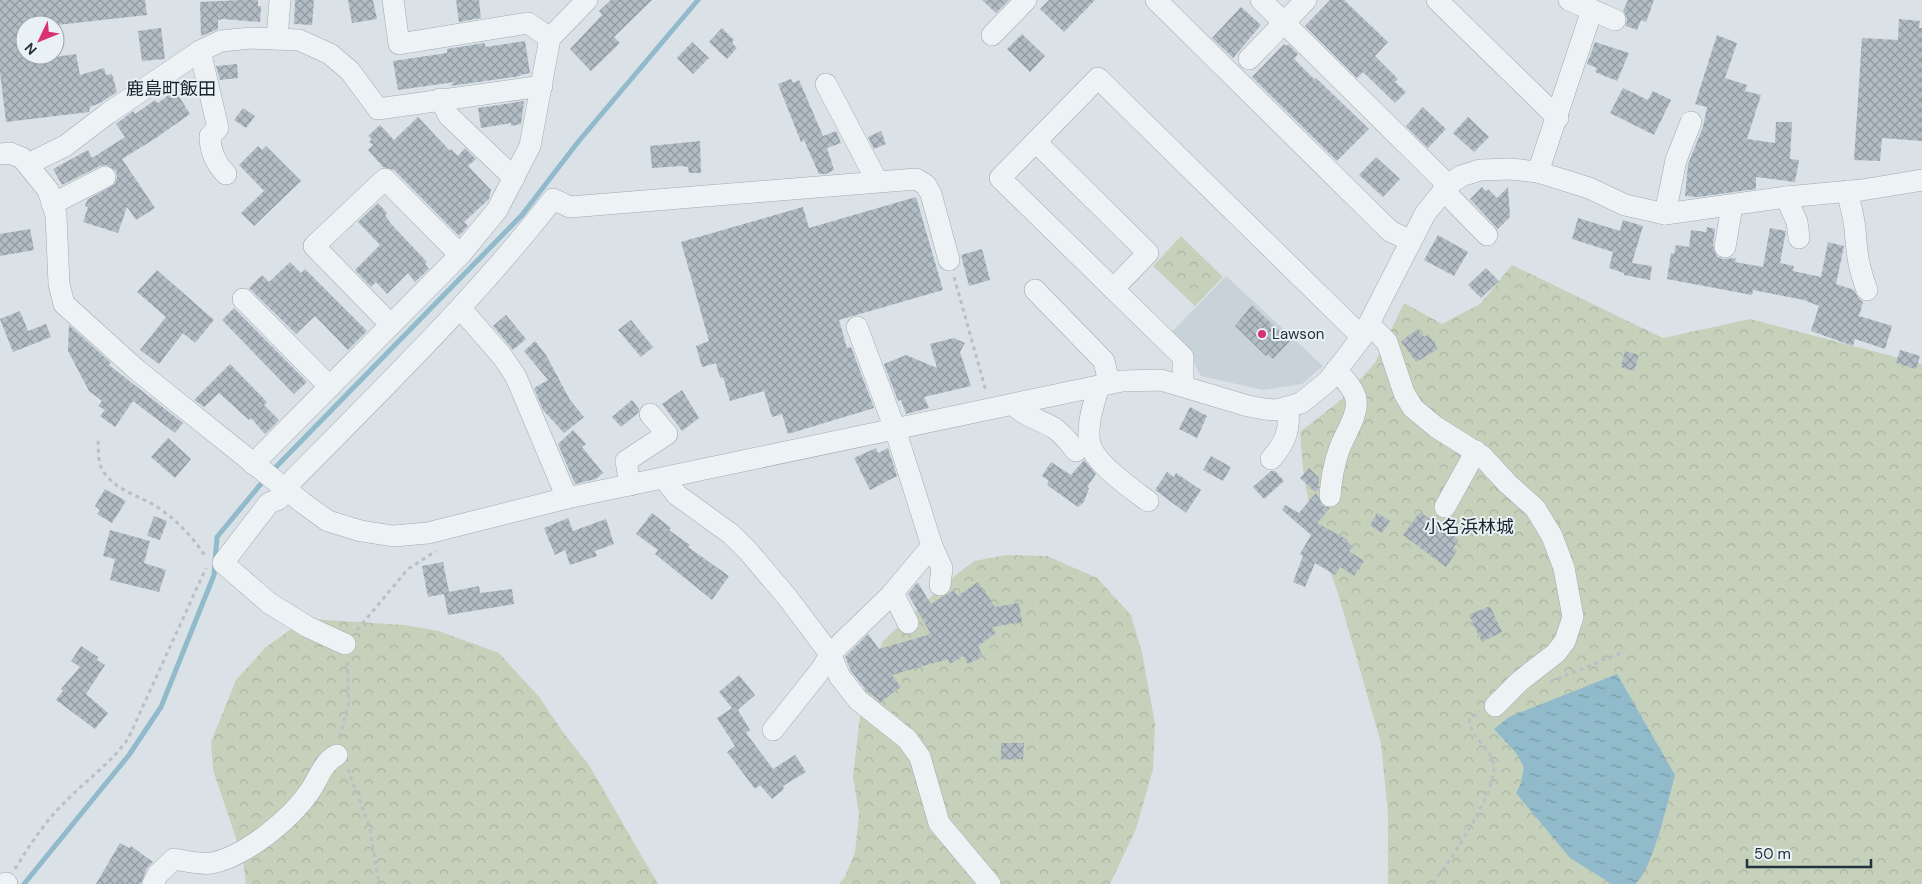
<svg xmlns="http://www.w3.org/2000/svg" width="1922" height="884" font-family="'DM Sans','Noto Sans JP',sans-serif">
<defs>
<pattern id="forest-crowns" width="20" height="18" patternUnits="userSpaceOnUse" patternTransform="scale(1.25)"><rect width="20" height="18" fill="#c6d1bb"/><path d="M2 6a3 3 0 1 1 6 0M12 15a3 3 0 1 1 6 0" fill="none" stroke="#aab4a2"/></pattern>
<pattern id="water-ripples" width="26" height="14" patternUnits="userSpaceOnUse" patternTransform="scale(1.25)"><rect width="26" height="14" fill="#91bbcb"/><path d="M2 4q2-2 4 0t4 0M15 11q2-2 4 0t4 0" fill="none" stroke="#7699a6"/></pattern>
<pattern id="building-cross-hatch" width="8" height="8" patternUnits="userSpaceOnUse" patternTransform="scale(1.25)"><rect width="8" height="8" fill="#b1bcc4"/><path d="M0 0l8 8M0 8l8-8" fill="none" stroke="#9099a0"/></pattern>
</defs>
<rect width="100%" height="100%" fill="#dae2e7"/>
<polygon fill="#c8d2d9" points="1226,276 1323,366 1302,384 1263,390 1201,376 1190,355 1170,334"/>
<g fill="url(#forest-crowns)">
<polygon points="1181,236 1223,277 1195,306 1153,266"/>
<polygon points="1512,265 1663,338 1750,319 1922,364 1922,884 1388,884 1388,814 1381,743 1338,593 1315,531 1304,478 1300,432 1342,399 1375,363 1404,303 1442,324 1480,304"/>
<polygon points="1007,555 1047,556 1097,578 1131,615 1142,653 1155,724 1153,769 1136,829 1110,884 839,884 845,877 855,852 859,814 853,777 860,716 863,693 883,641 948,581 974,561"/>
<polygon points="311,619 404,625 439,631 499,653 540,698 562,731 589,765 658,884 246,884 243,859 213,770 211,742 236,680 265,648 291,629"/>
</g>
<path fill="url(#water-ripples)" d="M1617,674L1675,775C1669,797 1652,873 1635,884H1612L1570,858L1516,793L1521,783L1524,767L1516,753L1494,729L1509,717Z"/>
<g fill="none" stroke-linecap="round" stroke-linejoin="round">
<g stroke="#91bbcb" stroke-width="5">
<polyline points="272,471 522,215 578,142 698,0"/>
<polyline points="24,884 129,755 161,707 214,575 217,537 265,479"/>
</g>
</g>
<g fill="url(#building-cross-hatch)">
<polygon points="0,0 145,0 147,15 57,25 25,25 25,55 54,55 54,57 76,54 80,75 104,68 106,75 112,74 117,92 100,103 90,107 89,112 6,122 0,72"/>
<polygon points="242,0 258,0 258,6 261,6 260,22 223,19 218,20 218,29 201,36 200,2"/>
<polygon points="295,0 314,0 312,25 294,24"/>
<polygon points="348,0 373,0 377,19 352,23"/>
<polygon points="456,0 479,0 481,18 459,22"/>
<polygon points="611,0 652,0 614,37 620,43 591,71 570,49 602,15 599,11"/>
<polygon points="982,0 1009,0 996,13"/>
<polygon points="1049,0 1095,0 1064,32 1040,9"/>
<polygon points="1330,0 1344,0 1388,42 1375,56 1398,79 1395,82 1406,92 1395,103 1363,72 1357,78 1305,26"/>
<polygon points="1628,0 1654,0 1646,22 1641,20 1637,30 1626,26 1627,18 1623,11"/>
<polygon points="1241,7 1261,25 1233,58 1212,38"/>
<polygon points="1899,19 1920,21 1919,28 1922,28 1922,141 1882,138 1880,161 1854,160 1862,38 1898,40"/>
<polygon points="161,28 165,59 142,61 138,31"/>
<polygon points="722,28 734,40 732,43 737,48 727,59 709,42"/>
<polygon points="1022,34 1045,56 1030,72 1007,49"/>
<polygon points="1717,35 1737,43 1725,78 1747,85 1745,91 1761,95 1747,139 1775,143 1776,122 1792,122 1790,159 1799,160 1795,182 1756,177 1756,189 1698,197 1685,196 1688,164 1703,127 1707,107 1695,104"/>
<polygon points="525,41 530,73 520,75 520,76 450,86 455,82 398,90 393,61 447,53 447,49 484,43 486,47"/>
<polygon points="692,42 709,58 693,74 677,58"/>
<polygon points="1595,42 1629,53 1617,81 1595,72 1597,68 1587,64"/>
<polygon points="1284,44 1286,46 1288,44 1298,54 1294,59 1314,79 1316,78 1369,129 1337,161 1252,77"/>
<polygon points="237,64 238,78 220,80 216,66"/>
<polygon points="791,79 793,83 799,80 823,136 836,131 841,143 827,148 834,170 826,174 819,174 804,140 801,142 778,84"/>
<polygon points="1623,88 1648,100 1653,91 1671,100 1654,135 1610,113"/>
<polygon points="175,90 190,114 156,138 122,159 155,208 136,220 127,207 118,233 83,222 88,207 85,206 87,200 115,184 117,177 116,171 106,165 100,166 62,185 53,169 88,150 92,158 125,137 116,124 133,111 135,114 155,100 158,103"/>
<polygon points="524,101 521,124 511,126 511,123 481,128 478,108"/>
<polygon points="1423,107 1446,129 1428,148 1406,126"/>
<polygon points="243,108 255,116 246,128 234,120"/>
<polygon points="418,117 450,151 451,149 458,156 465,148 476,159 468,166 491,190 489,199 464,222 468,226 459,236 394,170 383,167 368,150 373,145 369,142 372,139 368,136 380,125 394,140"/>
<polygon points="1468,117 1489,137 1474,152 1453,133"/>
<polygon points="881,131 886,144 874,149 868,137"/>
<polygon points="700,141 701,173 689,173 688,167 681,166 652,168 650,146"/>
<polygon points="258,146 262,150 266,146 301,181 254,226 241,213 264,191 239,165"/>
<polygon points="1376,157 1400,179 1383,197 1359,175"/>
<polygon points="1482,187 1486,191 1488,189 1497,198 1508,187 1510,217 1498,229 1470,199"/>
<polygon points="916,197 943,290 839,320 847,348 851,347 874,408 788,434 782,414 772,417 764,391 730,401 723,377 720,378 716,363 702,367 696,346 709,341 681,242 803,207 809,228"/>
<polygon points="378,203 387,213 385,215 392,225 427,262 425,264 429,269 415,282 408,273 387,294 376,282 371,287 355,270 380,245 358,222"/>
<polygon points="1578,218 1620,231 1623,220 1643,226 1632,263 1652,266 1650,280 1624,275 1624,273 1609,268 1613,252 1572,239"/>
<polygon points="1707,227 1715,229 1713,245 1717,257 1723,259 1736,258 1735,262 1763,267 1770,228 1786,231 1780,263 1794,266 1793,271 1821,277 1828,242 1844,246 1836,284 1854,290 1859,299 1863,302 1859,316 1892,326 1885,349 1855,339 1853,346 1811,331 1819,306 1804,300 1753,290 1752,295 1667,279 1671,253 1674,254 1676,245 1689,247 1691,230 1706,232"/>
<polygon points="30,229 34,250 0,256 0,234"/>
<polygon points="1438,235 1468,252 1454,276 1424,260"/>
<polygon points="982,249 990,280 969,286 961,255"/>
<polygon points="290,262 301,273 305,269 367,331 348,350 315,316 296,334 249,288 262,275 269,282"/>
<polygon points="1486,268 1499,281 1481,298 1468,285"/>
<polygon points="157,270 214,320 195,343 183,333 159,364 140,350 166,317 137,292"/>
<polygon points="1252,305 1290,341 1273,359 1268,355 1266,356 1235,326"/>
<polygon points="234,308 307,382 294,394 222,320"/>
<polygon points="20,311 28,331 46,324 51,337 13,352 0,319"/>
<polygon points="506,315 526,339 513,350 493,326"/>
<polygon points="631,320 653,347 641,357 618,330"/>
<polygon points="69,325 111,363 109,365 183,423 175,433 133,401 115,427 100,416 105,410 98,406 102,401 89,391 68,351"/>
<polygon points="1418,329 1424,337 1428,334 1438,349 1416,362 1401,341"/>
<polygon points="954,338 965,343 960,352 971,386 924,397 929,408 906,414 901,400 898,401 884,364 906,355 937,368 930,344"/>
<polygon points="535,341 546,355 570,400 584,417 564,433 543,410 534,388 548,380 524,351"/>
<polygon points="1900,350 1920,356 1916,369 1896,363"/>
<polygon points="1625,351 1639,355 1634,371 1621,367"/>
<polygon points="230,364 267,402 264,405 279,420 265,434 251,418 249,420 219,393 204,407 194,400"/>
<polygon points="682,390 699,418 682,431 662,404"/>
<polygon points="632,400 639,409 638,413 621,427 612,417"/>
<polygon points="1190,407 1207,416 1197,438 1179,429"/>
<polygon points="573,430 586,444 582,447 603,473 596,479 575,484 558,444"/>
<polygon points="168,438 191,459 175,478 151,457"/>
<polygon points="876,448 878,453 888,448 897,476 870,490 854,458"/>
<polygon points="1211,456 1231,467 1223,481 1203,470"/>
<polygon points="1084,460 1096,474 1087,487 1089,488 1084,502 1078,507 1047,485 1049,481 1042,476 1051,462 1071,475"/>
<polygon points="1309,468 1319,478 1318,489 1315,492 1300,478"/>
<polygon points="1271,471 1275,471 1284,481 1264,499 1253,487"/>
<polygon points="1167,472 1174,477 1176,473 1201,490 1186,513 1155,490"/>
<polygon points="105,489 126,501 112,523 97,514 100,510 95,506"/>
<polygon points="1316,493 1323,506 1330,508 1317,523 1348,540 1347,542 1353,546 1349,551 1364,561 1354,576 1340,567 1335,575 1315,563 1305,587 1293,582 1303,556 1300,554 1311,535 1282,510 1285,505 1299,513"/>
<polygon points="1420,512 1459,540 1453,548 1457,551 1446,567 1403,535"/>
<polygon points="652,513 671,528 669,530 690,545 688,547 729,576 712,600 655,554 658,550 636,534"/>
<polygon points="1377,513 1390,521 1382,533 1370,525"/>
<polygon points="154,516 167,521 160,540 147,536"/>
<polygon points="568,518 573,531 606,519 614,544 595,551 597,556 570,565 565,550 555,555 544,528"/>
<polygon points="110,530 150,541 144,563 166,570 159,592 110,580 115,559 103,556"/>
<polygon points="443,562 449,592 479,586 480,593 512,589 514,604 448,615 444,594 428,597 422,566"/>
<polygon points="978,582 995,607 1019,603 1022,622 992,627 996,633 978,646 983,656 968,664 963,656 950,664 948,659 892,675 901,687 881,702 867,691 851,671 845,657 868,634 879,649 931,634 908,594 916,584 918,583 931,604 954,590 958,596"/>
<polygon points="1490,606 1502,632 1482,642 1469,615"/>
<polygon points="81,646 98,657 97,660 105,665 86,694 108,713 95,729 56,700 63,691 61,689 80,667 71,661"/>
<polygon points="739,675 755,695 738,710 750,730 746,733 773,769 795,755 806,772 783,786 784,789 772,799 760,785 755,789 727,752 735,746 717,718 732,708 719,692"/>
<polygon points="1001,743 1024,743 1023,759 1001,760"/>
<polygon points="120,843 129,848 131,846 153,862 147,868 141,884 96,884"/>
</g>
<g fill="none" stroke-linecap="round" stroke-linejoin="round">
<defs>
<g id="minor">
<polyline points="393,0 399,44 528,23 550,38"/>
<polyline points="1156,0 1390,231 1411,241"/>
<polyline points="1261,0 1448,185"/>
<polyline points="1437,0 1558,118"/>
<polyline points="1569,0 1615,20"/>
<polyline points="992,35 1026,0"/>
<polyline points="277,39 280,0"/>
<path d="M200,51L218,128L210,136C210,151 216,164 226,174"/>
<polyline points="1249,59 1306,0"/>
<polyline points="826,84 877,181"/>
<polyline points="440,99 449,116 514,178"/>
<polyline points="1036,142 1148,253 1113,289"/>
<polyline points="0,154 10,153 22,158 48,190 56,215 59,284 64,304 137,370 303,503 328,521 361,531 393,536 428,533 567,498 1122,381 1161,380 1248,406 1264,409 1276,410 1301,403 1328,381 1362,337 1425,214 1448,185 1461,176 1480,170 1511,169 1538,172 1589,188 1625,205 1665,214 1786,197 1862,190 1922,180"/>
<polyline points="28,164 65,146 107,114 200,51 221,41 251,38 299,40 330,54 350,71 378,109 542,86"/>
<polyline points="1538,172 1592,10"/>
<polyline points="1443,190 1487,235"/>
<path d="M1847,191C1850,203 1854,217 1855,229C1857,254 1858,266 1867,290"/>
<polyline points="1786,197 1797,222 1799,238"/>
<polyline points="52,204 105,177"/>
<polyline points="1665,214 1676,160 1691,122"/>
<polyline points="1725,247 1732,206"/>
<polyline points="1035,290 1104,361 1109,383"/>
<polyline points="243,299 330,387"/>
<polyline points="461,309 502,356 516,377 567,498"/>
<polyline points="1369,324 1387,342 1404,393 1413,408 1436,427 1482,456 1508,484 1535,508 1552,536 1564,568 1573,617 1565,641 1556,653 1520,681 1495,706"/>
<polyline points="391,325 314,246 385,179 460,255"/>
<polyline points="1183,385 1183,357 1000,178 1098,78 1362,337"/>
<path d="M1099,386C1094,403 1086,425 1090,444C1094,463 1133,490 1148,501"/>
<path d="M1013,404C1023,416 1041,420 1054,428C1063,434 1069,442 1076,451"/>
<path d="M1271,459C1286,442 1290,430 1288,408"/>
<polyline points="253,464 460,255 497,210 530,146 550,38 587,0"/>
<polyline points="664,478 677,495 731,534 748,551 787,597 830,654 840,677 858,700 907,739 920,757 939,823 990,884"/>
<polyline points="630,485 626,461 667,434 650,414"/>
<path d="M1330,496C1331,481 1334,464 1339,450C1344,435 1359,415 1356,399C1354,388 1343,378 1336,370"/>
<polyline points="1445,507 1476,451"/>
<polyline points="932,546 942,568 940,585"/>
<polyline points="893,593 908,623"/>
<path d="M345,644L308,627L269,603L223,563L269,503L279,499L285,488C377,394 472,303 553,199L570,207L916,179L926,185L931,194L949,260"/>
<polyline points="773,730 823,667 830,654 890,596 932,546 895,429 857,327"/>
<polyline points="6,883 7,884"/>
<path d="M153,884L158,874L174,859C186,861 200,865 212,863C246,856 291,819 310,791C319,778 323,762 337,755"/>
</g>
</defs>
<use href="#minor" stroke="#9faab1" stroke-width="22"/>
<g stroke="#b8c0c5" stroke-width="3" stroke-dasharray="4 4" stroke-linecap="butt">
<polyline points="954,277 986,391"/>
<path d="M98,441C99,450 97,462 103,471C114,489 137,495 154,505C175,518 192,536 206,557"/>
<polyline points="357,630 408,569 436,551"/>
<polyline points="1550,682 1623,652"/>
<polyline points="340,737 349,701 347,660"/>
<polyline points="348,769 370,829 379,884"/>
<path d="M15,869C29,846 44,823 63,804C84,782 110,764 128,739L206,568"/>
<path d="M1434,884C1437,874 1448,865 1453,855C1468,831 1486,804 1493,776C1500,749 1466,739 1470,718L1480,712"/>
</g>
<use href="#minor" stroke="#edf2f5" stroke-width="21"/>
</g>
<circle fill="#d93273" stroke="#e9f1f4" stroke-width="2" cx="1262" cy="334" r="5"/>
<g text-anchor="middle" stroke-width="4" stroke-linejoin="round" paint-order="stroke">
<g font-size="15" fill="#23333d" stroke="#e9f1f4" text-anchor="start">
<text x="1272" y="339">Lawson</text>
</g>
<g font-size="18" fill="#16242e" stroke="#e9f1f4">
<text x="171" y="95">鹿島町飯田</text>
<text x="1469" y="533">小名浜林城</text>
</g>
</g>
<g transform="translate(40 40) rotate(227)"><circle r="24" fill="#e9f1f4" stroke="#9aa5ab"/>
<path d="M0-4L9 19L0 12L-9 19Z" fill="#d93273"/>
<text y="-8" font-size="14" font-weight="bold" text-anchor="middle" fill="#23333d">N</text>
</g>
<path d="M1747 859v8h124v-8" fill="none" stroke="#23333d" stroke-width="2.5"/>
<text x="1754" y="859" font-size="15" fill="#23333d" stroke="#e9f1f4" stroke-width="4" paint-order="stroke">50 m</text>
</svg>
